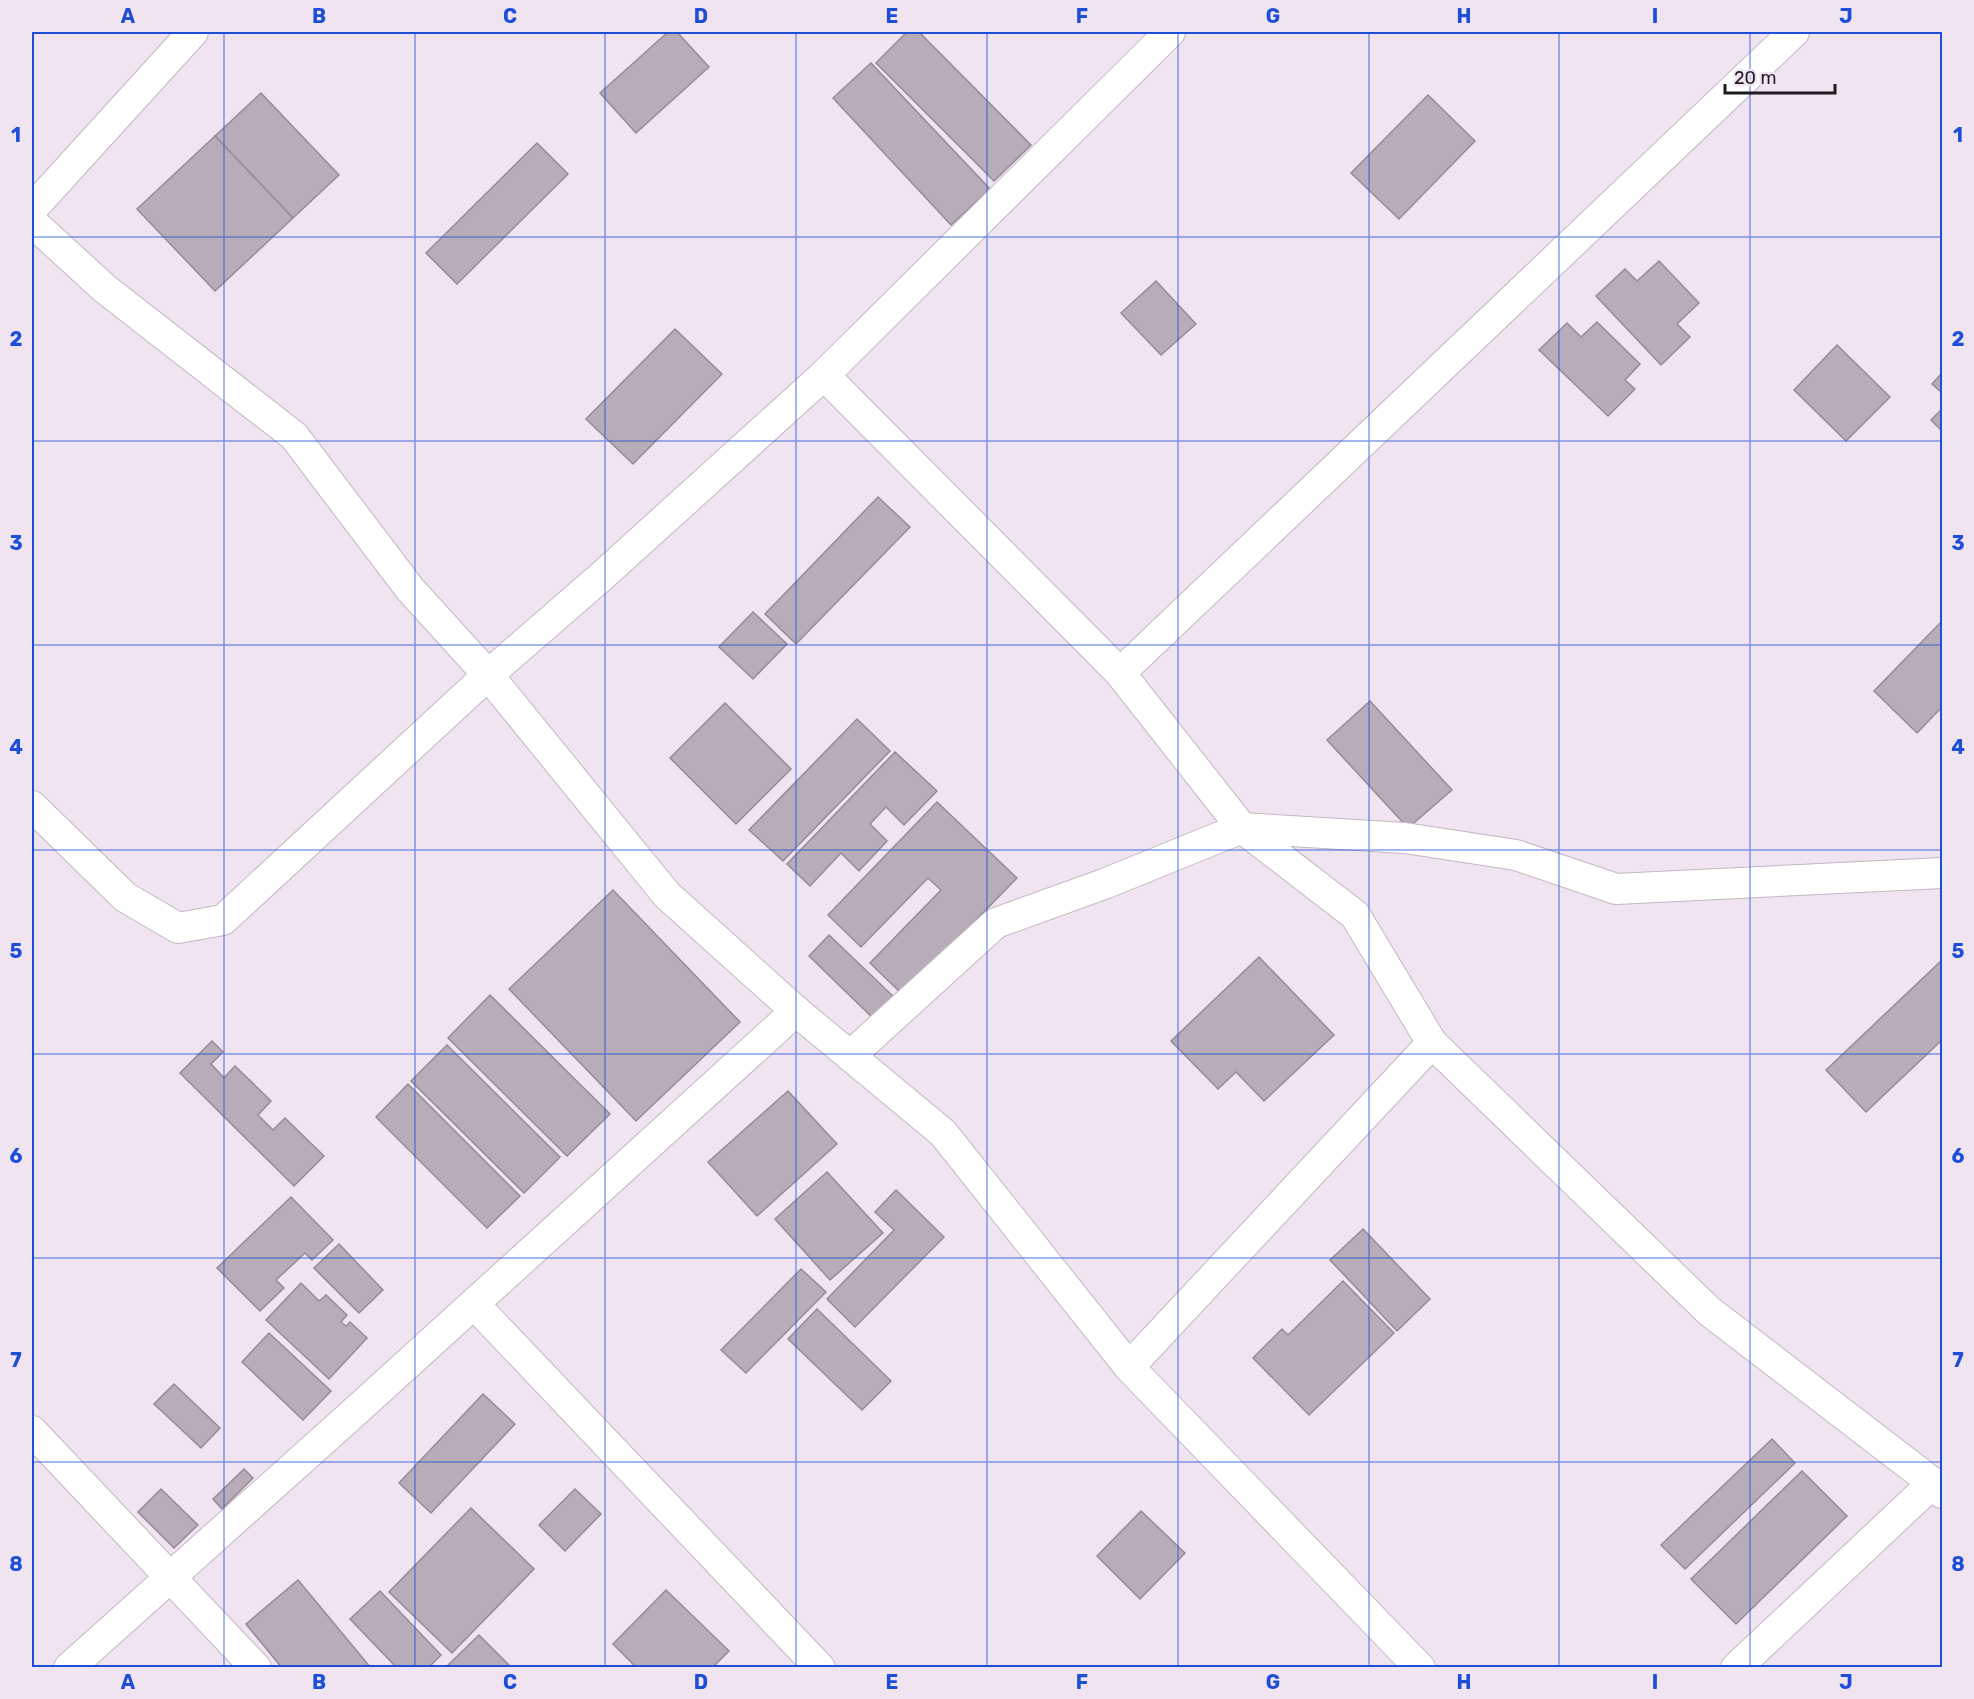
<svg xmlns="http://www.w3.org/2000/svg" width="1974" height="1699" font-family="Rubik,sans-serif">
<rect width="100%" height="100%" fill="#f1e4f1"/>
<g fill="#b8acb8" stroke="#968a97" stroke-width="1.5">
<polygon points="668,32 677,32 709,67 636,133 600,93"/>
<polygon points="907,32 919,32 1031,145 994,181 876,63"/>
<polygon points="871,63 990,189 951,225 833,98"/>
<polygon points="261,93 339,175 293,218 215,136"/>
<polygon points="1428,95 1475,141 1399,219 1351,173"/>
<polygon points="215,136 293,218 215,291 137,209"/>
<polygon points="537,143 568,174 457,284 426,253"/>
<polygon points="1659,261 1699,303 1677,324 1690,337 1661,365 1596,296 1625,269 1637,281"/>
<polygon points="1156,281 1196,324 1161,355 1121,313"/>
<polygon points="1597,322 1640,364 1625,380 1635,389 1608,416 1539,350 1567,323 1581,337"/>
<polygon points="675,329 722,374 633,464 586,419"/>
<polygon points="1837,345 1890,397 1846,441 1794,390"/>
<polygon points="1942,373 1942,393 1932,384"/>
<polygon points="1942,409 1942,431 1931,420"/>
<polygon points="878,497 910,527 796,644 765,614"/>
<polygon points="753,612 787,644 753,679 719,647"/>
<polygon points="1942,621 1942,707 1917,733 1874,691"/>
<polygon points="1370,701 1452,790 1408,828 1327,740"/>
<polygon points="725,703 791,769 736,824 670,758"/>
<polygon points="857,719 890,751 783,861 749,830"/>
<polygon points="895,752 937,791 904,825 886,807 870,824 887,841 859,871 841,853 810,886 787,864"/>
<polygon points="937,802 1017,878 903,995 870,963 941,890 928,878 861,947 828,915"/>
<polygon points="613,890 740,1022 636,1121 509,989"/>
<polygon points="829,935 896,999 876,1021 809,956"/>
<polygon points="1259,957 1334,1035 1264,1101 1236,1072 1218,1089 1171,1041"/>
<polygon points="1942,960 1942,1040 1866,1112 1826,1070"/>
<polygon points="490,995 610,1114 567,1156 448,1038"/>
<polygon points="212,1041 223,1052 211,1064 224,1078 235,1066 271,1101 258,1115 273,1130 285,1118 324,1156 294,1186 180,1073"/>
<polygon points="447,1045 560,1157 524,1193 411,1081"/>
<polygon points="408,1084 520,1196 487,1228 376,1117"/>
<polygon points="788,1091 837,1144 757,1216 708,1162"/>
<polygon points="827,1172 883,1233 830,1280 775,1219"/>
<polygon points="896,1190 944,1237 855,1327 827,1299 894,1230 875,1212"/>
<polygon points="291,1197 333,1240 312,1260 305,1253 276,1280 284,1288 260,1311 217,1268"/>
<polygon points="1363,1229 1430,1299 1397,1331 1330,1260"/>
<polygon points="339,1244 383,1290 359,1313 314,1268"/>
<polygon points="801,1269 826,1292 746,1373 721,1350"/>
<polygon points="1343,1281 1394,1333 1309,1415 1253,1358 1282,1329 1288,1335"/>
<polygon points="301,1283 319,1301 326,1295 347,1315 341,1322 346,1326 350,1322 367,1338 329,1379 266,1320"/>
<polygon points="817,1309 891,1381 862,1410 788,1339"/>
<polygon points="269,1333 331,1391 303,1420 242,1362"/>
<polygon points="174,1384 220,1428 201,1448 154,1404"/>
<polygon points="483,1394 515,1424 431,1513 399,1483"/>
<polygon points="1772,1439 1795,1463 1685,1569 1661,1545"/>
<polygon points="244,1469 253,1478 222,1509 213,1499"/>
<polygon points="1802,1471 1847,1516 1736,1624 1691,1579"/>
<polygon points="161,1489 198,1525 174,1548 138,1512"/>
<polygon points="575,1489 601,1514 565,1551 539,1525"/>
<polygon points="471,1508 534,1569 452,1653 389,1592"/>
<polygon points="1141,1511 1185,1553 1140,1599 1097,1556"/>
<polygon points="298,1580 371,1668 282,1668 246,1624"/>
<polygon points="666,1590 729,1651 712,1668 637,1668 613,1644"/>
<polygon points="380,1591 441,1655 428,1668 397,1668 350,1619"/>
<polygon points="479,1635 512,1668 446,1667"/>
</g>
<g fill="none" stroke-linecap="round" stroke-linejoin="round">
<defs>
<g id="street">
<polyline points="32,209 193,32"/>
<polyline points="32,222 104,288 294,436 410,589 488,675 667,895 796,1011 943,1133 1129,1367 1420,1668"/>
<polyline points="824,375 1120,673 1242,828 1355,915 1432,1043 1709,1311 1933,1483"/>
<polyline points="1120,673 1794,32"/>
<polyline points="32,806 125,897 178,928 223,920 488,675 602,576 824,375 1170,32"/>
<polyline points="850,1056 996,923 1104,884 1242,828 1405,838 1516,855 1616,889 1942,873"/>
<polyline points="474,1304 820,1668"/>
<polyline points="1129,1367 1432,1043"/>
<polyline points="32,1431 256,1668"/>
<polyline points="69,1668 348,1418 796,1011"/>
<polyline points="1736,1668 1933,1483 1942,1493"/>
</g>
</defs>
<use href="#street" stroke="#c3b7c4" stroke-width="32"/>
<use href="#street" stroke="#fff" stroke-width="30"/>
</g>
<path fill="none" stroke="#1d4ed8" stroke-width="1.5" stroke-opacity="0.55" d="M224,32V1668M415,32V1668M605,32V1668M796,32V1668M987,32V1668M1178,32V1668M1369,32V1668M1559,32V1668M1750,32V1668M32,237H1942M32,441H1942M32,645H1942M32,850H1942M32,1054H1942M32,1258H1942M32,1462H1942"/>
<rect width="1974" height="1699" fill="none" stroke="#f1e4f1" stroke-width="66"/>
<path d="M1725 84v9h110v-9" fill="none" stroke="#201b20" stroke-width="3"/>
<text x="1734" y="84" font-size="18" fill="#201b20" stroke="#f1e4f1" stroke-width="4.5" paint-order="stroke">20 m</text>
<rect x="33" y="33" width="1908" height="1633" fill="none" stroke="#1d4ed8" stroke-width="2"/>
<g font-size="20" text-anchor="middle" font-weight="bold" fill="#1d4ed8">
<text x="128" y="23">A</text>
<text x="319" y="23">B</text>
<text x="510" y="23">C</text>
<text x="701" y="23">D</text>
<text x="892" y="23">E</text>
<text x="1082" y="23">F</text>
<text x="1273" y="23">G</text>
<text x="1464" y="23">H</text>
<text x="1655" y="23">I</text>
<text x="1846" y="23">J</text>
<text x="16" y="142">1</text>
<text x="1958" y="142">1</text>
<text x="16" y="346">2</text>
<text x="1958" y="346">2</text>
<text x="16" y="550">3</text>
<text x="1958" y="550">3</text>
<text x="16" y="754">4</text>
<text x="1958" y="754">4</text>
<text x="16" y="958">5</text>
<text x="1958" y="958">5</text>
<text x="16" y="1163">6</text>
<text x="1958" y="1163">6</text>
<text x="16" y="1367">7</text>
<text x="1958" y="1367">7</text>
<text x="16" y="1571">8</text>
<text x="1958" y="1571">8</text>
<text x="128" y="1689">A</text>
<text x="319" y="1689">B</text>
<text x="510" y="1689">C</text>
<text x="701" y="1689">D</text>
<text x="892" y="1689">E</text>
<text x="1082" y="1689">F</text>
<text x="1273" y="1689">G</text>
<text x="1464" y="1689">H</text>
<text x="1655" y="1689">I</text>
<text x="1846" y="1689">J</text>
</g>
</svg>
